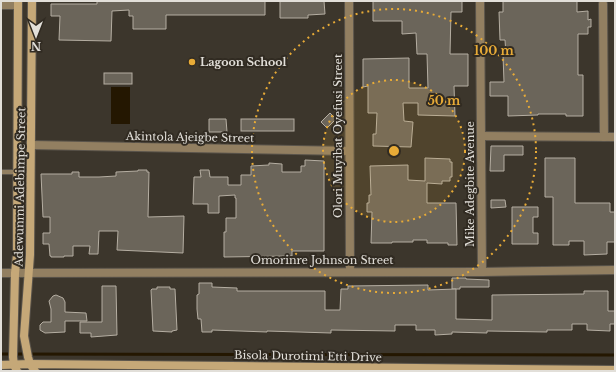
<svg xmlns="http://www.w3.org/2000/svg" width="616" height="372" font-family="'Libre Baskerville',serif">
<rect width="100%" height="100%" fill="#3c362c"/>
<rect fill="#241701" x="111" y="87" width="19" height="37"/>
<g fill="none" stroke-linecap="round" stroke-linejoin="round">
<polyline stroke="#241701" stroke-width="3" points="1,354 615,355"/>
</g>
<g fill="#6b655a" stroke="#b5aea2">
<polygon points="97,1 265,1 265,15 166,15 166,29 133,29 133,16 129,16 129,10 112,11 111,41 59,40 60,16 51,16 51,4 97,4"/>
<polygon points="280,1 324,1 325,14 308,15 308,18 280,18"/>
<polygon points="373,1 462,1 462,12 451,12 450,54 468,54 468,86 454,86 455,116 418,115 418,103 403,103 404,121 413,122 411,147 373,146 373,134 376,134 377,113 368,113 368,86 363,87 363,59 409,58 409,88 428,88 427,54 417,54 416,33 402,34 402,21 373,21"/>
<polygon points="503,1 577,1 577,12 588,11 588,20 591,19 591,27 588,27 588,34 578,34 578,75 583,75 583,116 566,116 566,114 538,114 538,115 508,116 508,96 490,96 490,82 504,82 503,55 506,55 505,40 500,40 499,12 503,12"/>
<rect x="104" y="73" width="28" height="11"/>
<polygon points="330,113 336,119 327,128 321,122"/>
<polygon points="209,119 226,119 227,132 209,132"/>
<rect x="241" y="119" width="53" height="12"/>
<polygon points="491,146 523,146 523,155 504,155 504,171 490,171"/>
<polygon points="425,158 450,159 450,162 452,162 452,177 450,177 450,181 442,181 442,184 427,183 427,203 456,203 457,245 448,245 448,243 427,243 427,240 413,240 413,242 392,242 392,243 371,243 372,212 367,212 367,203 369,203 369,195 371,195 370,166 408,165 408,180 425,181"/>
<polygon points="545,158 575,158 575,203 610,203 610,212 615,212 615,242 607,242 607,254 584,255 584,241 569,241 569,245 553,245 553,197 545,197"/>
<polygon points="305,160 324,161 324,251 292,251 292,256 224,257 224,232 226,232 226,218 236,218 236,198 235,198 235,195 219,196 219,213 208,213 208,204 193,204 194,177 201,177 200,170 209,170 210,177 228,177 228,185 241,185 241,175 251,175 251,166 269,165 269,163 282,164 282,172 301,172 301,166 305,166"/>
<polygon points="138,170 147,170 147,172 149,172 148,217 184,216 183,253 117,250 118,231 99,231 98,254 89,254 90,246 73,246 73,256 64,256 64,257 51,257 51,256 50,256 49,244 43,244 43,233 50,233 50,217 43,217 41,174 72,174 72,172 79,172 79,177 99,177 116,176 116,172 138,171"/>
<polygon points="491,200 505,200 506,207 491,208"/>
<polygon points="512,207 538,207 538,217 533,217 533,233 538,233 538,244 512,244"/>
<polygon points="452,278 466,278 466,279 489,280 489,287 460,287 460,289 452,289"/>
<polygon points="199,283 212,283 212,287 237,288 237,291 325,291 325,310 340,310 341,289 348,289 348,286 428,285 428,290 456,289 456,319 492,320 492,295 584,294 584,291 608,291 608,311 615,311 615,324 610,324 610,331 587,330 587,324 572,324 572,330 547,330 547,332 487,331 487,333 452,332 452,334 435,335 435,330 416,330 416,325 395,325 395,331 331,330 331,333 267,331 267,332 212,330 212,332 202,332 201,319 198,319 197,309 197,295 199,294"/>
<polygon points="102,286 116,286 117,335 91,337 91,333 80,333 80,322 102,322"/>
<polygon points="157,287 170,287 170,289 175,289 177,330 172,331 172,332 153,331 151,290 152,289 157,289"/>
<polygon points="56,295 63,298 65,302 65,312 86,313 87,321 65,321 65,332 45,333 40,330 40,325 43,322 51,322 51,309 49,301 53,296"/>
</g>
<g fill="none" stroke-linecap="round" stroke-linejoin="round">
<defs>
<polyline id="lane" points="1,172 17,172"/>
<g id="street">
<polyline points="349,1 350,271"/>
<polyline points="480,1 482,272"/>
<polyline points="603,4 604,137"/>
<polyline points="1,5 18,5"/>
<polyline points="481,136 615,137"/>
<polyline points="31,145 349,151"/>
<polyline points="1,273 482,272 615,270"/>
</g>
<g id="secondary">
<polyline points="32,1 30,255 24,336 28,357 30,364 35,371"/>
<polyline points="1,365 30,364 615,370"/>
<polyline points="17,371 14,365 13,357 15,273 17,255 18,1"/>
</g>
</defs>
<use href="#lane" stroke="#5a544b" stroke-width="6"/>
<use href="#street" stroke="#5a544b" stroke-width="10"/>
<use href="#secondary" stroke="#5a544b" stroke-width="10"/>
<use href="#lane" stroke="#927f61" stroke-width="4"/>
<use href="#street" stroke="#927f61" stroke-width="8"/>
<use href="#secondary" stroke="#c5a878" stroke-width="8"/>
</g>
<circle cx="394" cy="151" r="71" fill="#e8ab37" fill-opacity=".12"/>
<g fill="none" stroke="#e8ab37" stroke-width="2" stroke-dasharray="2 4">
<circle cx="394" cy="151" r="71"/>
<circle cx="394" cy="151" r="142"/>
</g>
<circle fill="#e8ab37" stroke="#312b22" stroke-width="1.5" cx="192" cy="62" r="4"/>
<g text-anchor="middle" stroke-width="4" stroke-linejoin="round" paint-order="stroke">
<g font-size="11" font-weight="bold" fill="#e2dfd9" stroke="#312b22" text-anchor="start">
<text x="200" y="66">Lagoon School</text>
</g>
<g font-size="11" fill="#e2dfd9" stroke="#312b22">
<text transform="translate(338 136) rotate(-90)" y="4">Olori Muyibat Oyefusi Street</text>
<text transform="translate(190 137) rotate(1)" y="4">Akintola Ajeigbe Street</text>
<text transform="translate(470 184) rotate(-90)" y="4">Mike Adegbite Avenue</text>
<text transform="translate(20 187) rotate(-89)" y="4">Adewunmi Adebimpe Street</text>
<text x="322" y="264">Omorinre Johnson Street</text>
<text transform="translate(308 356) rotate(1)" y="4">Bisola Durotimi Etti Drive</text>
</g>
</g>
<circle cx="394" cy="151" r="6" fill="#e8ab37" stroke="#312b22" stroke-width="2"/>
<g font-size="12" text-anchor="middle" font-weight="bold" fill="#e8ab37" stroke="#312b22" stroke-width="4" stroke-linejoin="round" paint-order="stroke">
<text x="494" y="55">100 m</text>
<text x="444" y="105">50 m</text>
</g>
<rect width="616" height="372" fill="none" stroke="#e2dfd9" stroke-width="4"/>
<g transform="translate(36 36) rotate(180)" stroke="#312b22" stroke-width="3" paint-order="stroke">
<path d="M0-3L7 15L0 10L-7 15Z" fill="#e2dfd9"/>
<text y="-6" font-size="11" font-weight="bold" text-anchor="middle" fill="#e2dfd9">N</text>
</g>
</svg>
